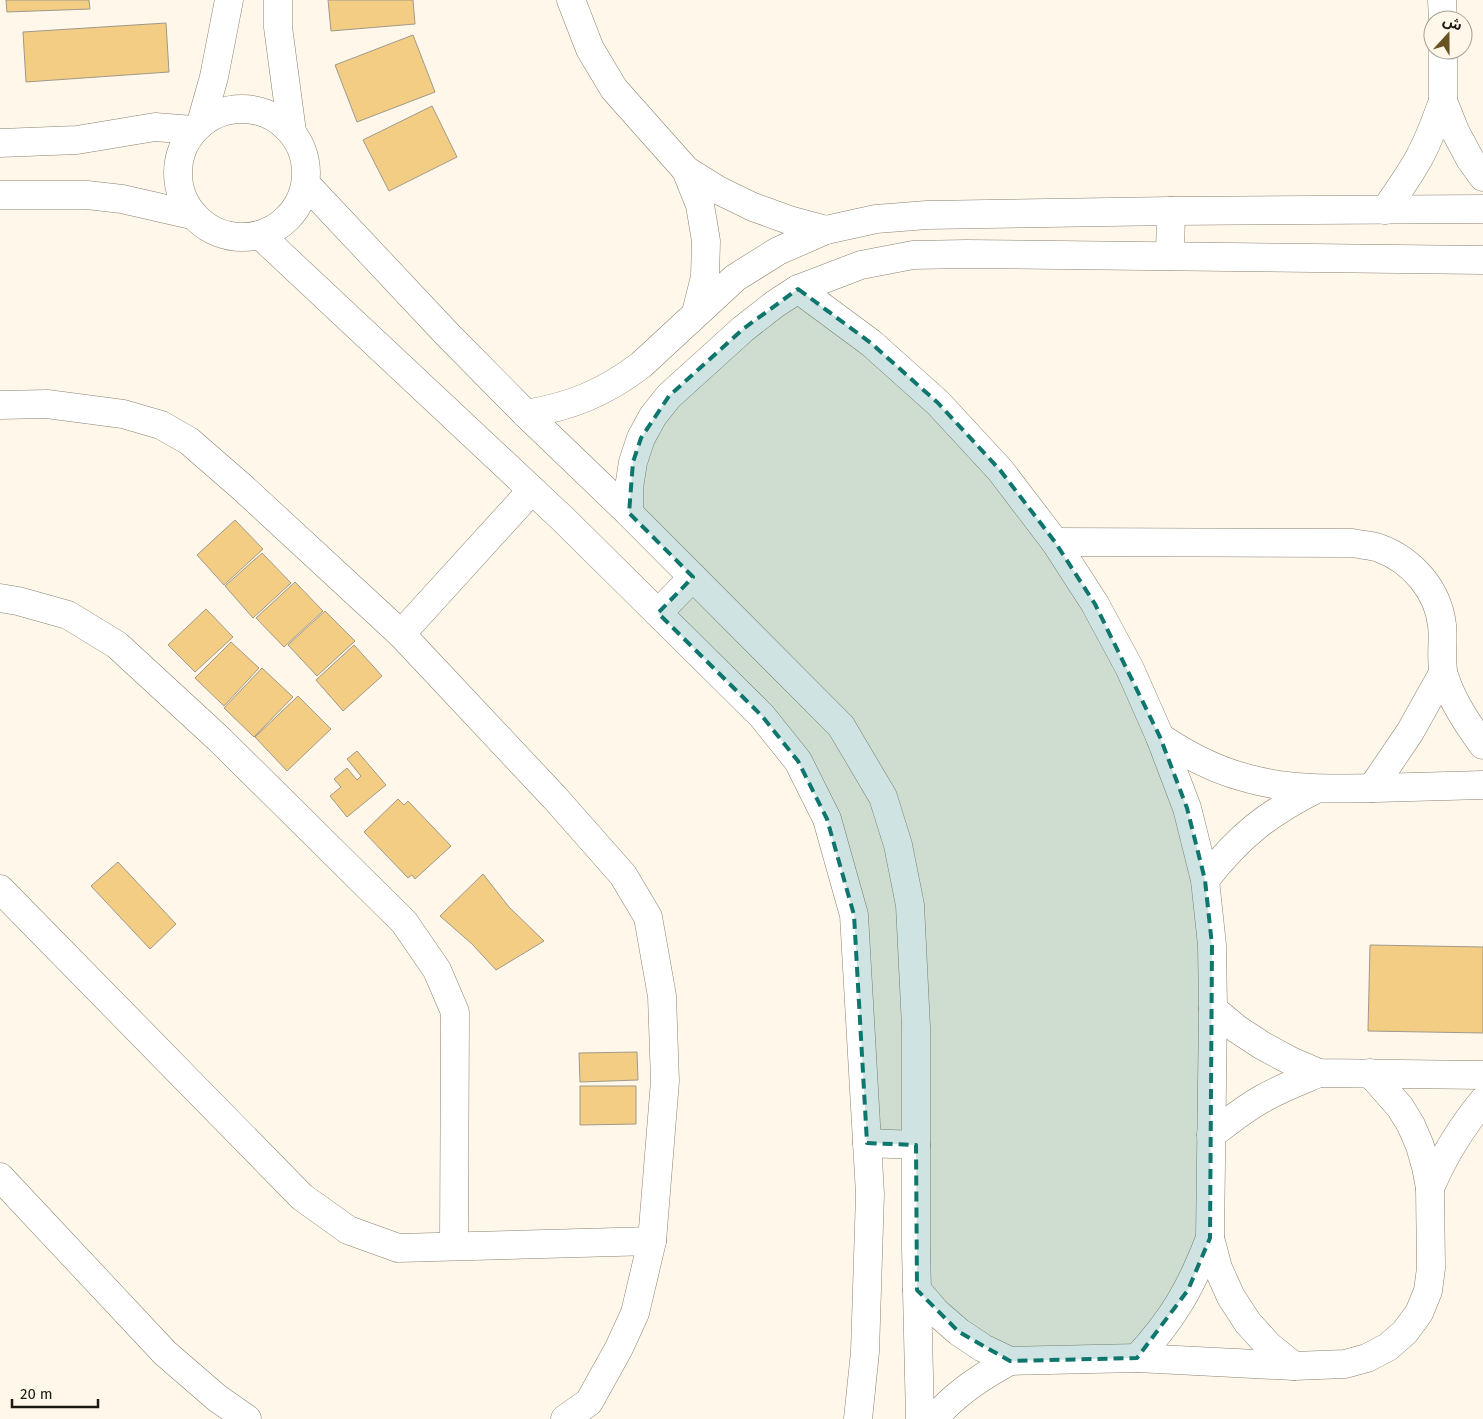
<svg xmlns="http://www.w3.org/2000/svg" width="1483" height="1419" font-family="'Fira Sans','Noto Sans Arabic',sans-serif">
<rect width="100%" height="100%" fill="#fff7e9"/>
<g fill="#f2cd83" stroke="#a19989">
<polygon points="6,0 89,0 90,9 7,12"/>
<polygon points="328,0 413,0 415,24 331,31"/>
<polygon points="166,23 169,72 26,82 23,32"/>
<polygon points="413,35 435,92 357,122 335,65"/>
<polygon points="432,106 457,157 389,191 363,140"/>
<polygon points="235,520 263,549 224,585 197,555"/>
<polygon points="262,553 291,583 253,618 225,586"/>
<polygon points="295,582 323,611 284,647 256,618"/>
<polygon points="206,609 233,637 195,672 168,645"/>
<polygon points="325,611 355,641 317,676 288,645"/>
<polygon points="231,642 259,668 224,706 195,678"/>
<polygon points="354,645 382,676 343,711 316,680"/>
<polygon points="262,668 293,697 254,737 224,708"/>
<polygon points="298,696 331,729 287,771 255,737"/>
<polygon points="357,751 386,785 347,817 330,796 341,787 334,779 347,768 357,780 361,776 347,759"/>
<polygon points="398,799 404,805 408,801 451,846 415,879 412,875 408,878 364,832"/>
<polygon points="118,862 176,924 150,949 91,886"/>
<polygon points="483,874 509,907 544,941 496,970 472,944 440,916"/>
<polygon points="1370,945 1483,947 1483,1033 1368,1031"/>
<polygon points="637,1052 638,1080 580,1082 579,1053"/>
<polygon points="580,1086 636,1086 636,1124 580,1125"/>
</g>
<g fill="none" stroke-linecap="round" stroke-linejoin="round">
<defs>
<g id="minor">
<polyline points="278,0 278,27 292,132"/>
<polyline points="571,0 590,49 614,89 686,170 718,190 753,207 789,220 826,230"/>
<polyline points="1442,0 1443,20"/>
<polyline points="1443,50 1443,101 1455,131 1470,159 1483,177"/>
<circle cx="242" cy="173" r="64"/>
<polyline points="201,123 214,77 229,0"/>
<polyline points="0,143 77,140 155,127 193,130"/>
<polyline points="686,170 700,205 706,241 705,277 696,313"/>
<polyline points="306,184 447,334 526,414 629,513 841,726 883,797 898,845 910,905 916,1027 916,1248 920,1419"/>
<polyline points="0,195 87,195 122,199 192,215"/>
<path d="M1385,210C1397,193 1409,176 1419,158C1429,140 1436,120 1443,101"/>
<polyline points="260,235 563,519 762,716 798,761 827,819 854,915 870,1194 865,1352 858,1419"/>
<polyline points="1170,256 1171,211"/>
<polyline points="798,289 871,343 938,403 1000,470 1055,542 1095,604 1130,669 1160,737 1187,808 1205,880 1212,945 1213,1009 1210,1238 1218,1268 1231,1297 1248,1323 1269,1346 1294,1366"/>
<polyline points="0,405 47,404 123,414 161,425 189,441 243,488 401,634 555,798 623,875 648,917 662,996 665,1081 652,1241 635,1313 619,1348 589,1402 565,1419"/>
<path d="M526,414C572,406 604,393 641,365L735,278L778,251L826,230L876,219L927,215L1171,211L1483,209"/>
<polyline points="629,513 629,488 633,462 641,438 653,416 669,396 743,329 775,304 798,289 861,265 913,255 966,254 1483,260"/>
<path d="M1055,542L1353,543C1361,545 1371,545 1379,548C1412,560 1438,590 1442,625C1444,639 1440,662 1444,675C1451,699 1468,725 1483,745"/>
<polyline points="0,598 18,601 68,615 117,645 219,739 404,922 437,970 455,1012 454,1246"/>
<polyline points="658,613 693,577"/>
<polyline points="401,634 532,490"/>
<path d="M1160,737C1188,756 1217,771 1250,779C1291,790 1333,789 1376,788C1411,787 1447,786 1483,785"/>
<polyline points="1372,788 1410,732 1443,673"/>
<path d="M1205,880C1239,836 1267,814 1316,789"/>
<polyline points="0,889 302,1197 348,1230 398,1248 652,1241"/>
<polyline points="1213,1009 1237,1029 1263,1046 1291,1061 1319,1073 1483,1075"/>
<path d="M1211,1135C1228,1122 1244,1109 1262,1099C1281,1088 1300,1081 1319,1073"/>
<polyline points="867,1143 916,1145"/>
<polyline points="0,1177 165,1353 217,1398 247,1419"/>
<path d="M1430,1188C1444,1155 1460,1129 1483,1101"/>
<polyline points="917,1290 936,1312 959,1332 983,1348 1010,1361 1137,1358 1294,1366 1345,1364 1367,1358 1388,1347 1405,1332 1419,1313 1428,1291 1431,1268 1430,1188 1426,1167 1420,1146 1411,1125 1400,1107 1370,1073"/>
<path d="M1137,1358C1173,1319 1191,1288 1210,1238"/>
<path d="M934,1419C954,1394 982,1376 1010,1361"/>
</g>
</defs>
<use href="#minor" stroke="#8a8272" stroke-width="29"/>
<use href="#minor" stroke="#fff" stroke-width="28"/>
</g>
<path fill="#0f766e" fill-opacity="0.2" stroke="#0f766e" stroke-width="4" stroke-dasharray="10 6" stroke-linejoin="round" d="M798,289L871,343L938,403L1000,470L1055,542L1095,604L1160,737L1187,808L1205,880L1212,945L1210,1238L1188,1290L1137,1358L1010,1361L959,1332L917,1290L916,1145L867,1143L854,915L827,819L798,761L762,716L658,613L693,577L629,513L633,462L641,438L669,396L743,329Z"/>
<g transform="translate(1448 35) rotate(21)"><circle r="24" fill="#fff7e9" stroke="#a49e93"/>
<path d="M0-4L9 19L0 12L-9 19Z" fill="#695222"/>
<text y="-8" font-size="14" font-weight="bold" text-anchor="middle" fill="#1c1913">ش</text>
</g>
<path d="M12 1399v8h86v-8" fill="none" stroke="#1c1913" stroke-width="2.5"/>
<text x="20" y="1399" font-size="15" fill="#1c1913" stroke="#fff7e9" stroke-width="4" paint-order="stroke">20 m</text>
</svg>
